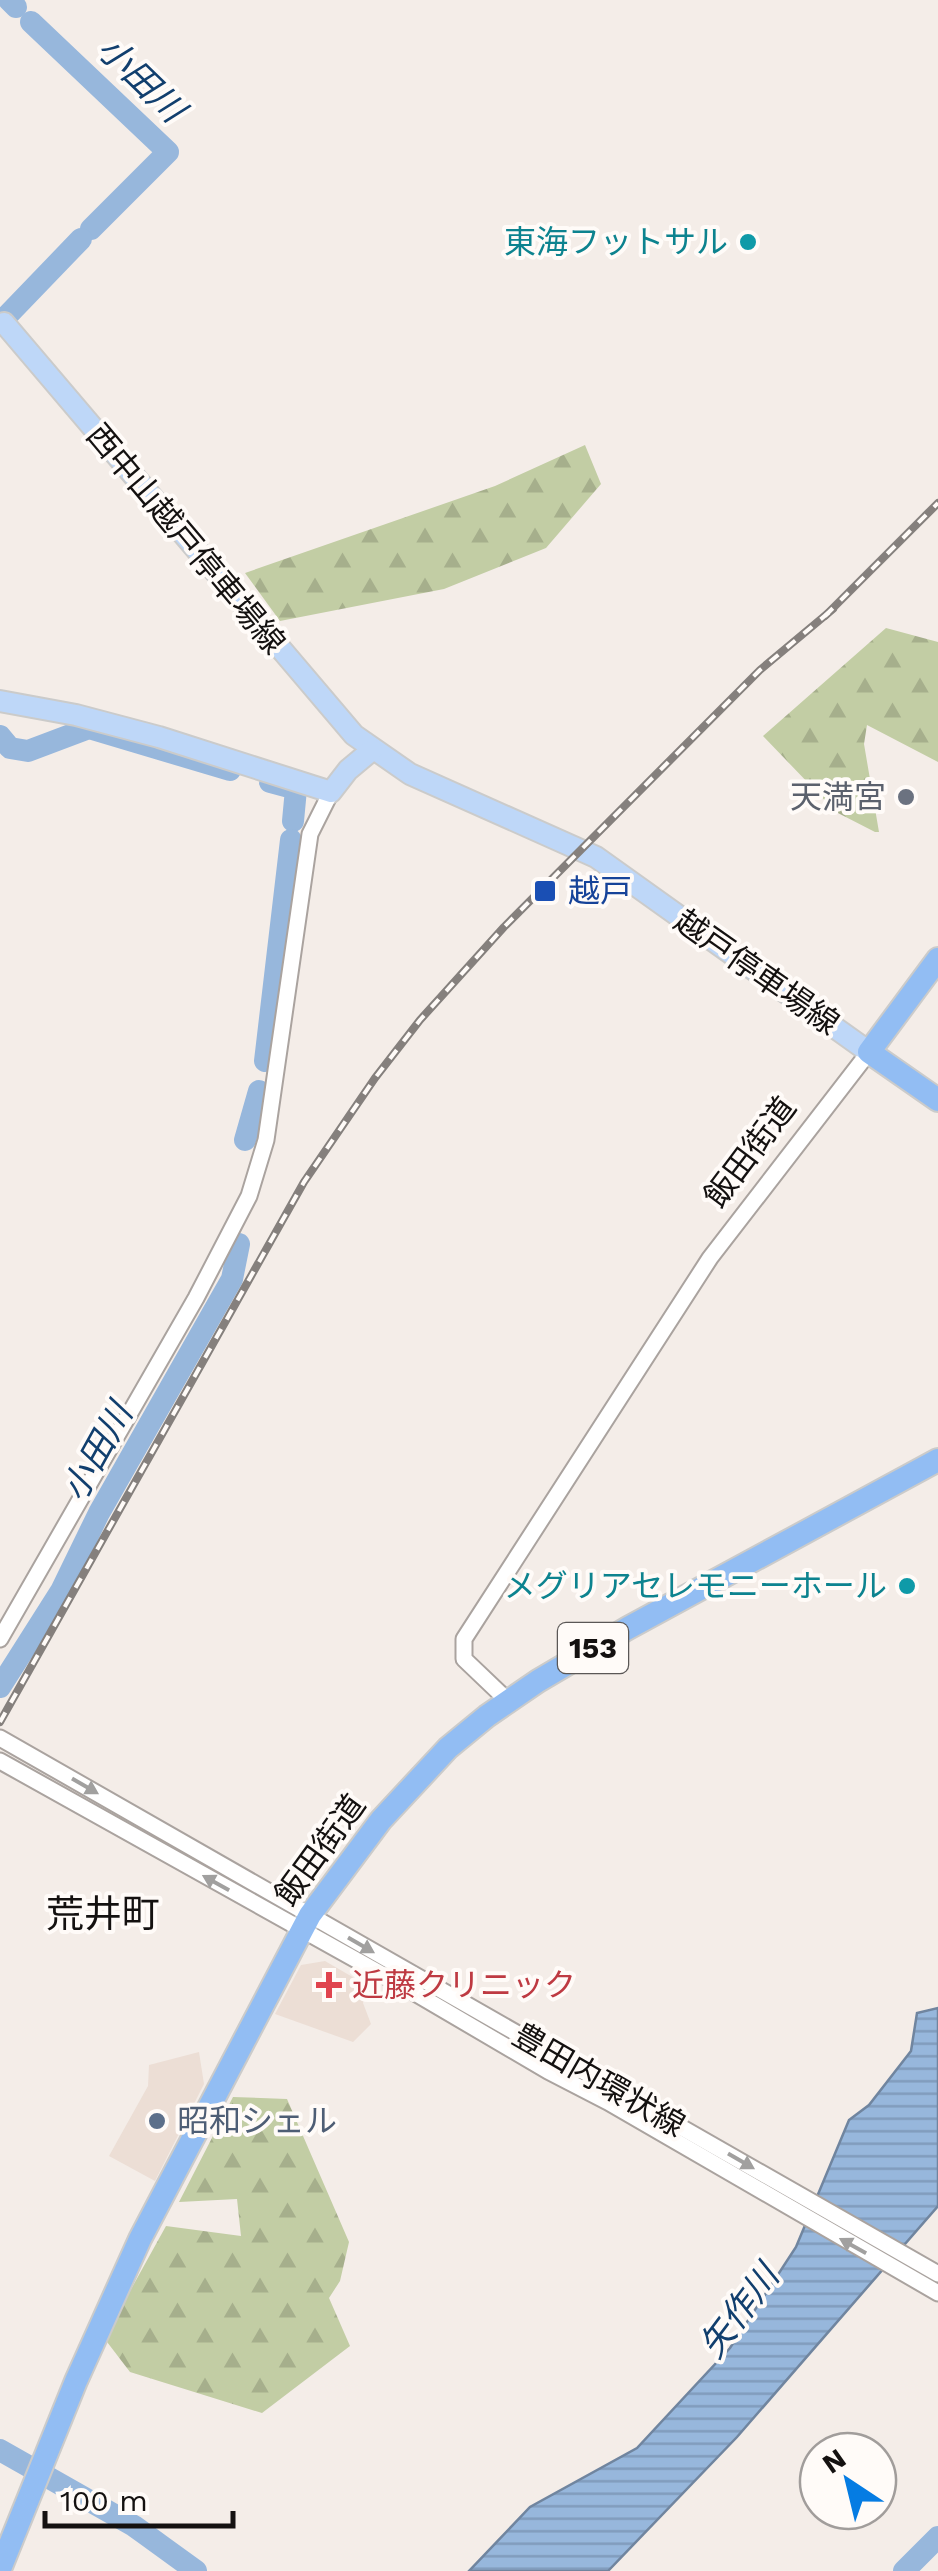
<svg xmlns="http://www.w3.org/2000/svg" width="938" height="2571" font-family="'Work Sans','Noto Sans JP',sans-serif">
<defs>
<pattern id="forest-firs" width="22" height="20" patternUnits="userSpaceOnUse" patternTransform="scale(2.5)"><rect width="22" height="20" fill="#c2cda4"/><path d="M5 1l3.5 6h-7zM16 11l3.5 6h-7z" fill="#a6af8c"/></pattern>
<pattern id="water-rules" width="6" height="5" patternUnits="userSpaceOnUse" patternTransform="scale(2.5)"><rect width="6" height="5" fill="#97b7dc"/><path d="M0 2.5h6" fill="none" stroke="#819cbc"/></pattern>
</defs>
<rect width="100%" height="100%" fill="#f4ede8"/>
<g fill="#ecded5">
<polygon points="325,1961 368,1986 363,2003 371,2024 353,2042 275,2014 301,1965"/>
<polygon points="199,2052 204,2084 155,2181 109,2156 148,2086 149,2065"/>
</g>
<g fill="url(#forest-firs)">
<polygon points="585,445 601,484 546,548 444,589 280,621 245,573 495,486"/>
<polygon points="886,628 938,642 938,762 867,725 864,744 879,832 875,832 836,812 763,736"/>
<polygon points="233,2097 287,2099 349,2242 340,2281 329,2298 350,2346 262,2413 130,2372 104,2338 166,2226 241,2236 237,2199 179,2202"/>
</g>
<polygon fill="url(#water-rules)" stroke="#70859f" stroke-width="2.5" points="938,2008 938,2206 737,2437 608,2571 469,2571 530,2507 637,2448 730,2348 796,2247 849,2120 869,2105 911,2051 917,2013"/>
<g fill="none" stroke-linecap="round" stroke-linejoin="round">
<g stroke="#97b7dc" stroke-width="22">
<polyline points="9,0 16,7"/>
<polyline points="31,22 168,152 91,229"/>
<polyline points="0,323 81,239"/>
<polyline points="0,736 10,748 28,751 89,728 230,770"/>
<polyline points="270,782 296,789 293,821"/>
<polyline points="265,1061 291,840"/>
<polyline points="245,1140 259,1091"/>
<polyline points="0,1687 61,1591 99,1513 232,1279 239,1244"/>
<polyline points="0,2450 134,2526 196,2571"/>
<polyline points="904,2571 938,2537"/>
</g>
<defs>
<g id="minor">
<polyline points="0,1639 196,1298 249,1196 266,1140 310,834 331,792"/>
<polyline points="508,1701 464,1659 464,1639 710,1258 869,1052"/>
<polyline points="0,1738 938,2274"/>
<polyline points="0,1761 403,1986 548,2071 608,2102 938,2293"/>
</g>
<g id="major">
<polyline points="4,323 354,735 410,774 596,857 869,1052"/>
<polyline points="0,701 76,715 159,737 331,792 348,770 372,750"/>
</g>
<g id="highway">
<polyline points="938,959 869,1052 938,1100"/>
<polyline points="0,2569 76,2381 140,2239 310,1915 381,1820 448,1748 487,1716 538,1681 628,1628 938,1460"/>
</g>
</defs>
<use href="#minor" stroke="#aaa39f" stroke-width="19"/>
<use href="#major" stroke="#cbcbca" stroke-width="24"/>
<use href="#highway" stroke="#cbcbca" stroke-width="26"/>
<use href="#minor" stroke="#fff" stroke-width="15"/>
<use href="#major" stroke="#bed7f8" stroke-width="20"/>
<use href="#highway" stroke="#92bdf3" stroke-width="22"/>
<defs>
<g id="rail">
<polyline points="825,616 938,503"/>
<polyline points="0,1722 304,1182 375,1078 420,1020 504,927 760,670 833,609"/>
</g>
</defs>
<use href="#rail" stroke="#85807d" stroke-width="8"/>
<use href="#rail" stroke="#fffbf8" stroke-width="4" stroke-dasharray="11" stroke-linecap="butt"/>
</g>
<defs><path id="oneway-solid" d="M-6-.8H1V-3.2L6.5 0L1 3.2V.8H-6Z" transform="scale(2.5)"/></defs>
<g fill="#a1a09f">
<use href="#oneway-solid" transform="translate(85 1786) rotate(30)"/>
<use href="#oneway-solid" transform="translate(216 1883) rotate(-151)"/>
<use href="#oneway-solid" transform="translate(361 1945) rotate(30)"/>
<use href="#oneway-solid" transform="translate(741 2161) rotate(30)"/>
<use href="#oneway-solid" transform="translate(853 2246) rotate(-151)"/>
</g>
<g fill="#0f9aa8" stroke="#fffbf8" stroke-width="4">
<circle cx="748" cy="242" r="10"/>
<circle cx="907" cy="1586" r="10"/>
</g>
<circle fill="#6b7280" stroke="#fffbf8" stroke-width="4" cx="906" cy="797" r="10"/>
<rect fill="#1a4fb4" stroke="#fffbf8" stroke-width="4" x="533" y="879" width="24" height="24" rx="5"/>
<path fill="#e0444e" stroke="#fffbf8" stroke-width="4" d="M324 1970h10v10h10v10h-10v10h-10v-10h-10v-10h10z"/>
<circle fill="#5c6f8a" stroke="#fffbf8" stroke-width="4" cx="157" cy="2121" r="10"/>
<g text-anchor="middle" stroke-width="8" stroke-linejoin="round" paint-order="stroke">
<rect fill="#fffbf8" stroke="#5a5756" stroke-width="2.5" x="558" y="1623" width="70" height="50" rx="8"/>
<g font-size="30" font-weight="bold" fill="#141110">
<text x="593" y="1658">153</text>
</g>
<g font-size="32" fill="#0d838f" stroke="#fffbf8" text-anchor="end">
<text x="728" y="253">東海フットサル</text>
<text x="887" y="1597">メグリアセレモニーホール</text>
</g>
<g font-size="32" fill="#141110" stroke="#fffbf8">
<text transform="translate(186 539) rotate(50)" y="11">西中山越戸停車場線</text>
<text transform="translate(757 972) rotate(35)" y="11">越戸停車場線</text>
<text transform="translate(750 1152) rotate(-53)" y="11">飯田街道</text>
<text transform="translate(320 1850) rotate(-54)" y="11">飯田街道</text>
<text transform="translate(599 2080) rotate(30)" y="11">豊田内環状線</text>
</g>
<g font-size="32" fill="#5b616d" stroke="#fffbf8" text-anchor="end">
<text x="886" y="808">天満宮</text>
</g>
<g font-size="32" fill="#164399" stroke="#fffbf8" text-anchor="start">
<text x="568" y="902">越戸</text>
</g>
<g font-size="32" fill="#be3a42" stroke="#fffbf8" text-anchor="start">
<text x="352" y="1996">近藤クリニック</text>
</g>
<g font-size="32" fill="#4e5e75" stroke="#fffbf8" text-anchor="start">
<text x="177" y="2132">昭和シェル</text>
</g>
<g font-size="35" font-style="italic" fill="#123f6e" stroke="#fffbf8">
<text transform="translate(141 79) rotate(44)" y="12">小田川</text>
<text transform="translate(97 1452) rotate(-61)" y="12">小田川</text>
<text transform="translate(739 2311) rotate(-53)" y="12">矢作川</text>
</g>
<g font-size="38" fill="#141110" stroke="#fffbf8">
<text x="103" y="1927">荒井町</text>
</g>
</g>
<g transform="translate(848 2481) rotate(325)"><circle r="48" fill="#fffbf8" stroke="#a19d9b" stroke-width="2.5"/>
<path d="M0-8L18 38L0 25L-18 38Z" fill="#057ce3"/>
<text y="-15" font-size="28" font-weight="bold" text-anchor="middle" fill="#141110">N</text>
</g>
<path d="M45 2511v15h188v-15" fill="none" stroke="#141110" stroke-width="5"/>
<text x="60" y="2511" font-size="30" fill="#141110" stroke="#fffbf8" stroke-width="8" paint-order="stroke">100 m</text>
</svg>
